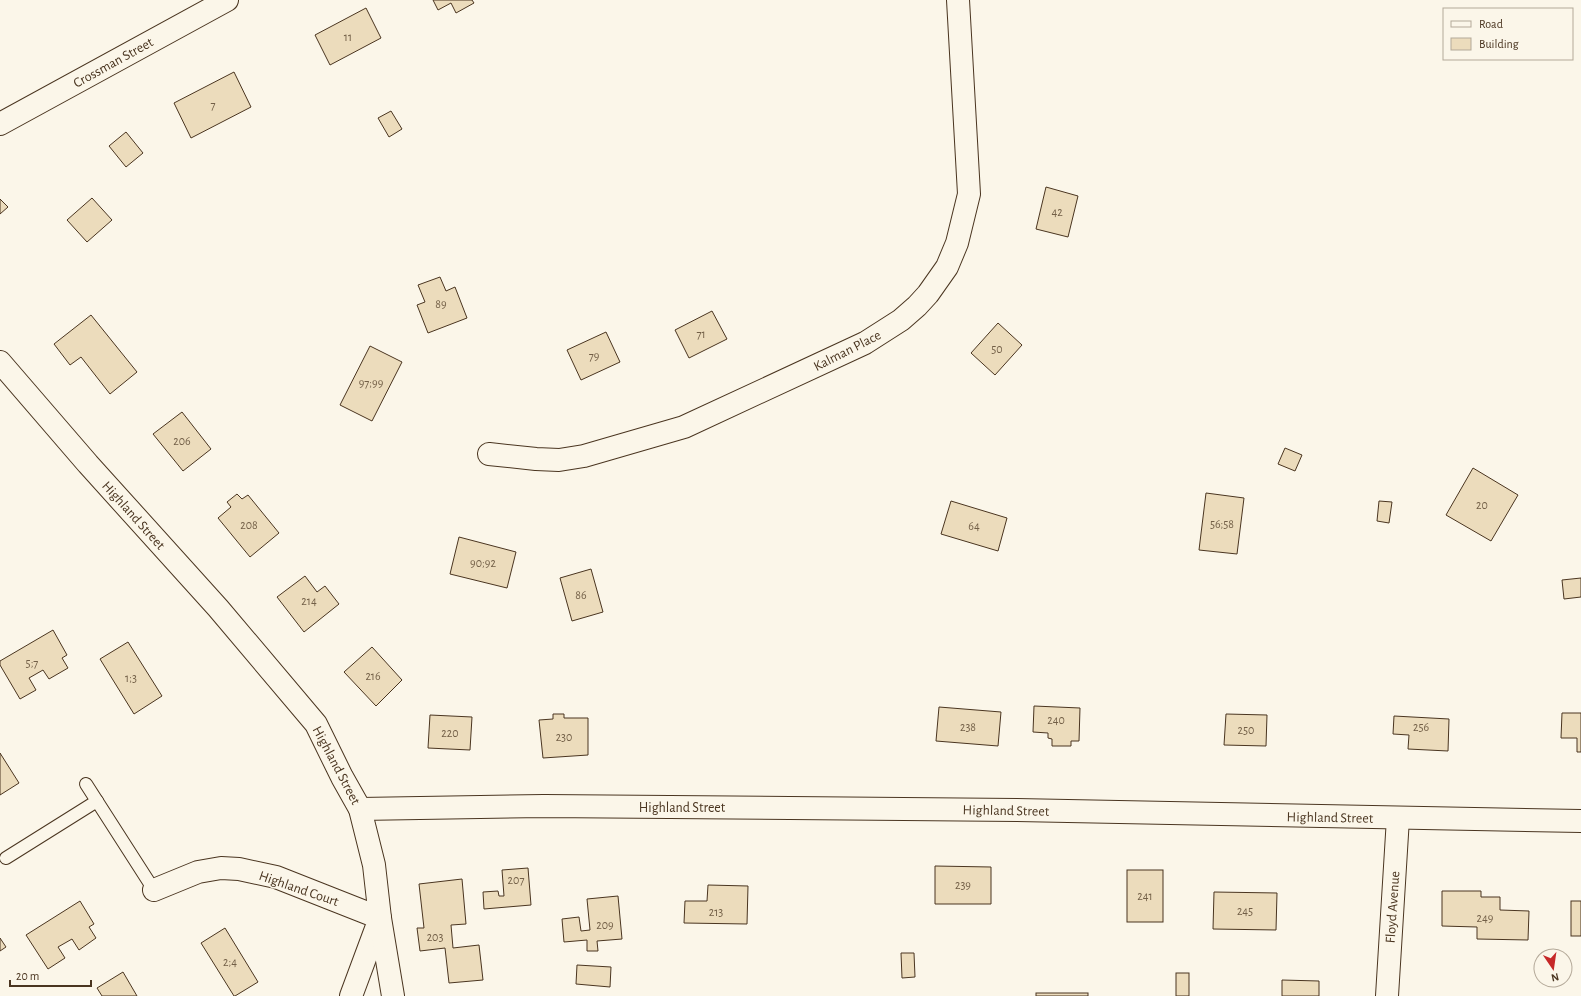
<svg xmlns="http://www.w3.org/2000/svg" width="1581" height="996" font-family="'Alegreya Sans',sans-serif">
<rect width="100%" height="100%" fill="#fbf6e9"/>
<g fill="#ecdcbc" stroke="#4a3520">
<polygon points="433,0 472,0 474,3 456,13 451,3 438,10"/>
<polygon points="366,8 381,38 330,65 315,35"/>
<polygon points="234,72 251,107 191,138 174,103"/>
<polygon points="391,111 402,129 389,137 378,118"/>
<polygon points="126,132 143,153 126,167 109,146"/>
<polygon points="1046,187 1078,196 1068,237 1036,229"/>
<polygon points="92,198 112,220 87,242 67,220"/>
<polygon points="0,199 8,207 0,214"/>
<polygon points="440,277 446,291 455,287 467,318 428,333 417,305 425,302 418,285"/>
<polygon points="712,311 727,339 689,358 675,330"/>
<polygon points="91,315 137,372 110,394 81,357 70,365 54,344"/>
<polygon points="998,323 1022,345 995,375 971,353"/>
<polygon points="606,332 620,362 581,380 567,350"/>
<polygon points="370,346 402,362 372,421 340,405"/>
<polygon points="182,412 211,449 183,471 153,434"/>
<polygon points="1285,448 1302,455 1295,471 1278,464"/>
<polygon points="1473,468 1518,495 1491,541 1446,515"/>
<polygon points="1206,493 1244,498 1237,554 1199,550"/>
<polygon points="237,494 242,499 248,495 279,533 250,557 218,518 231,507 227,502"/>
<polygon points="951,501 1007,518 998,551 941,534"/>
<polygon points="1379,501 1392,502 1389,523 1377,521"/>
<polygon points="459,537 516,552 507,588 450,574"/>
<polygon points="591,569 603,612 572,621 560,578"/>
<polygon points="305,576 317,592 325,586 339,604 304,632 277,597"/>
<polygon points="1581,578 1581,597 1564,599 1562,580"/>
<polygon points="53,630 67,655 62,658 68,668 49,679 43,670 29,678 36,690 20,699 0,665 0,661"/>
<polygon points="128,642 162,696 134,714 100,659"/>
<polygon points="372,647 402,680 376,706 344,672"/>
<polygon points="1034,706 1080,708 1079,741 1071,741 1071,746 1052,746 1052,739 1048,738 1048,733 1033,732"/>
<polygon points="939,707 1001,712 998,746 936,741"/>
<polygon points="1562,713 1581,713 1581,752 1577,752 1577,738 1561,738"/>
<polygon points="553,714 564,714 564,718 588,718 588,755 543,758 539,720 553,719"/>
<polygon points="1226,714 1267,715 1266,746 1224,745"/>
<polygon points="430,715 472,717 470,750 428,748"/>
<polygon points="1394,716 1449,719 1448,751 1408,749 1409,735 1393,734"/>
<polygon points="0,753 19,783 0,795"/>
<polygon points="935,866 991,867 991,904 935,904"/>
<polygon points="528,868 531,905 484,909 483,892 498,891 499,896 504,896 502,870"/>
<rect x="1127" y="870" width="36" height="52"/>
<polygon points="462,879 466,924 451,925 453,948 479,945 483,980 449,983 445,948 420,951 417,928 424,928 419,884"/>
<polygon points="708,885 748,886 747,924 684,923 685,901 707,901"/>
<polygon points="1442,891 1481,891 1481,897 1500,897 1500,910 1529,911 1528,940 1477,939 1477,927 1442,926"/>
<polygon points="1214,892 1277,893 1276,930 1213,929"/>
<polygon points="618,896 622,939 597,941 598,951 587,951 587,940 564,942 562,919 579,917 581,931 590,930 587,899"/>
<polygon points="80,901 94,924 89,927 96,938 79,950 72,939 58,947 65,958 48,969 26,935"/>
<rect x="1571" y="901" width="10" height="35"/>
<polygon points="225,928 258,982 235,996 234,996 201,943"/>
<polygon points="0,938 6,947 0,951"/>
<polygon points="901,953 914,953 915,977 902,978"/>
<polygon points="577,965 611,967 610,987 576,984"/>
<polygon points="123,972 137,996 102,996 97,988"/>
<rect x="1176" y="973" width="13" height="23"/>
<polygon points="1282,980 1319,981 1319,996 1282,996"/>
<rect x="1036" y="993" width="52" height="3"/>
</g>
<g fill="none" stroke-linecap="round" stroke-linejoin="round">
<defs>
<g id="service">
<polyline points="86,784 154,890"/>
<polyline points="6,858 97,801"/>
</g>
<g id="minor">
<polyline points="0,124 227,0"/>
<polyline points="489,454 536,459 559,460 584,456 684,427 865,343 901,320 917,306 928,294 947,267 957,243 969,194 958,0"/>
<polyline points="154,890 198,872 221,868 239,869 276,877 380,918 351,996"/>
<polyline points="1387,996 1398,818"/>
</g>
<g id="tertiary">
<polyline points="0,362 88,464 218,608 316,724 342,777 360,809 374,865 380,918 393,996"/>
<polyline points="360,809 544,806 1017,810 1581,821"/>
</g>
</defs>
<use href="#service" stroke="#4a3520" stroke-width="14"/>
<use href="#minor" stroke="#4a3520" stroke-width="24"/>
<use href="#tertiary" stroke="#4a3520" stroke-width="24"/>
<use href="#service" stroke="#fbf6e9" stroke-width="12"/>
<use href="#minor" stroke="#fbf6e9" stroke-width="22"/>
<use href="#tertiary" stroke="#fbf6e9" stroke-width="22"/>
</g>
<g text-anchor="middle" stroke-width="3" stroke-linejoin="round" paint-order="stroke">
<g font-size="12" fill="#725f47">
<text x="348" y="41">11</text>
<text x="213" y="109">7</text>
<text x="1057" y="216">42</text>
<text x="441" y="308">89</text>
<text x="701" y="338">71</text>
<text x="997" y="353">50</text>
<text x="594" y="360">79</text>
<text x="371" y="387">97;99</text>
<text x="182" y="445">206</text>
<text x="1482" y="509">20</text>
<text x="1222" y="528">56;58</text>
<text x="249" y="529">208</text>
<text x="974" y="530">64</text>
<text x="483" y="567">90;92</text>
<text x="581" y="599">86</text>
<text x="309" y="605">214</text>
<text x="32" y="667">5;7</text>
<text x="373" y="680">216</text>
<text x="131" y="682">1;3</text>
<text x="1056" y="724">240</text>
<text x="968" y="731">238</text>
<text x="1421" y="731">256</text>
<text x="1246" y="734">250</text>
<text x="450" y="737">220</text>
<text x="564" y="741">230</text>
<text x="516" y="884">207</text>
<text x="963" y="889">239</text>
<text x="1145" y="900">241</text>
<text x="1245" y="915">245</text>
<text x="716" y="916">213</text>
<text x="1485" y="922">249</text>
<text x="605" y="929">209</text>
<text x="435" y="941">203</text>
<text x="230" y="966">2;4</text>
</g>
<g font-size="14" fill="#4a3520" stroke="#fbf6e9">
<text transform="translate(113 62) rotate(-29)" y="5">Crossman Street</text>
<text transform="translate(847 350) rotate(-27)" y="5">Kalman Place</text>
<text transform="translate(134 515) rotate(48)" y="5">Highland Street</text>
<text transform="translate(337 765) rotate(62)" y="5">Highland Street</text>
<text x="682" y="812">Highland Street</text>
<text transform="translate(1006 810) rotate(1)" y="5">Highland Street</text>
<text transform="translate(1330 817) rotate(1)" y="5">Highland Street</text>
<text transform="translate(299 888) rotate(19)" y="5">Highland Court</text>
<text transform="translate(1392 907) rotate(-86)" y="5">Floyd Avenue</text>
</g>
</g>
<rect x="1443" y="8" width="130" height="52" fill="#fbf6e9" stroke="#b4a999"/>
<rect x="1451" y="21" width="20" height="6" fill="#fbf6e9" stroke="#b4a999"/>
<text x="1479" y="28" font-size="12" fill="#4a3520">Road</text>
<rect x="1451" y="38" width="20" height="12" fill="#ecdcbc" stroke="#b4a999"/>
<text x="1479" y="48" font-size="12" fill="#4a3520">Building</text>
<g transform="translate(1553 968) rotate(167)"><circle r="19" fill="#fbf6e9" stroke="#b4a999"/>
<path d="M0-3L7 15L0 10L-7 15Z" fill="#c62828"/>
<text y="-6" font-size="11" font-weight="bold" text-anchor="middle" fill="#4a3520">N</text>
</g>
<path d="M10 980v6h81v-6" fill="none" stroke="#4a3520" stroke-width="2"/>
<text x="16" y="980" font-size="12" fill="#4a3520" stroke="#fbf6e9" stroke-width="3" paint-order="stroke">20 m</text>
</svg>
